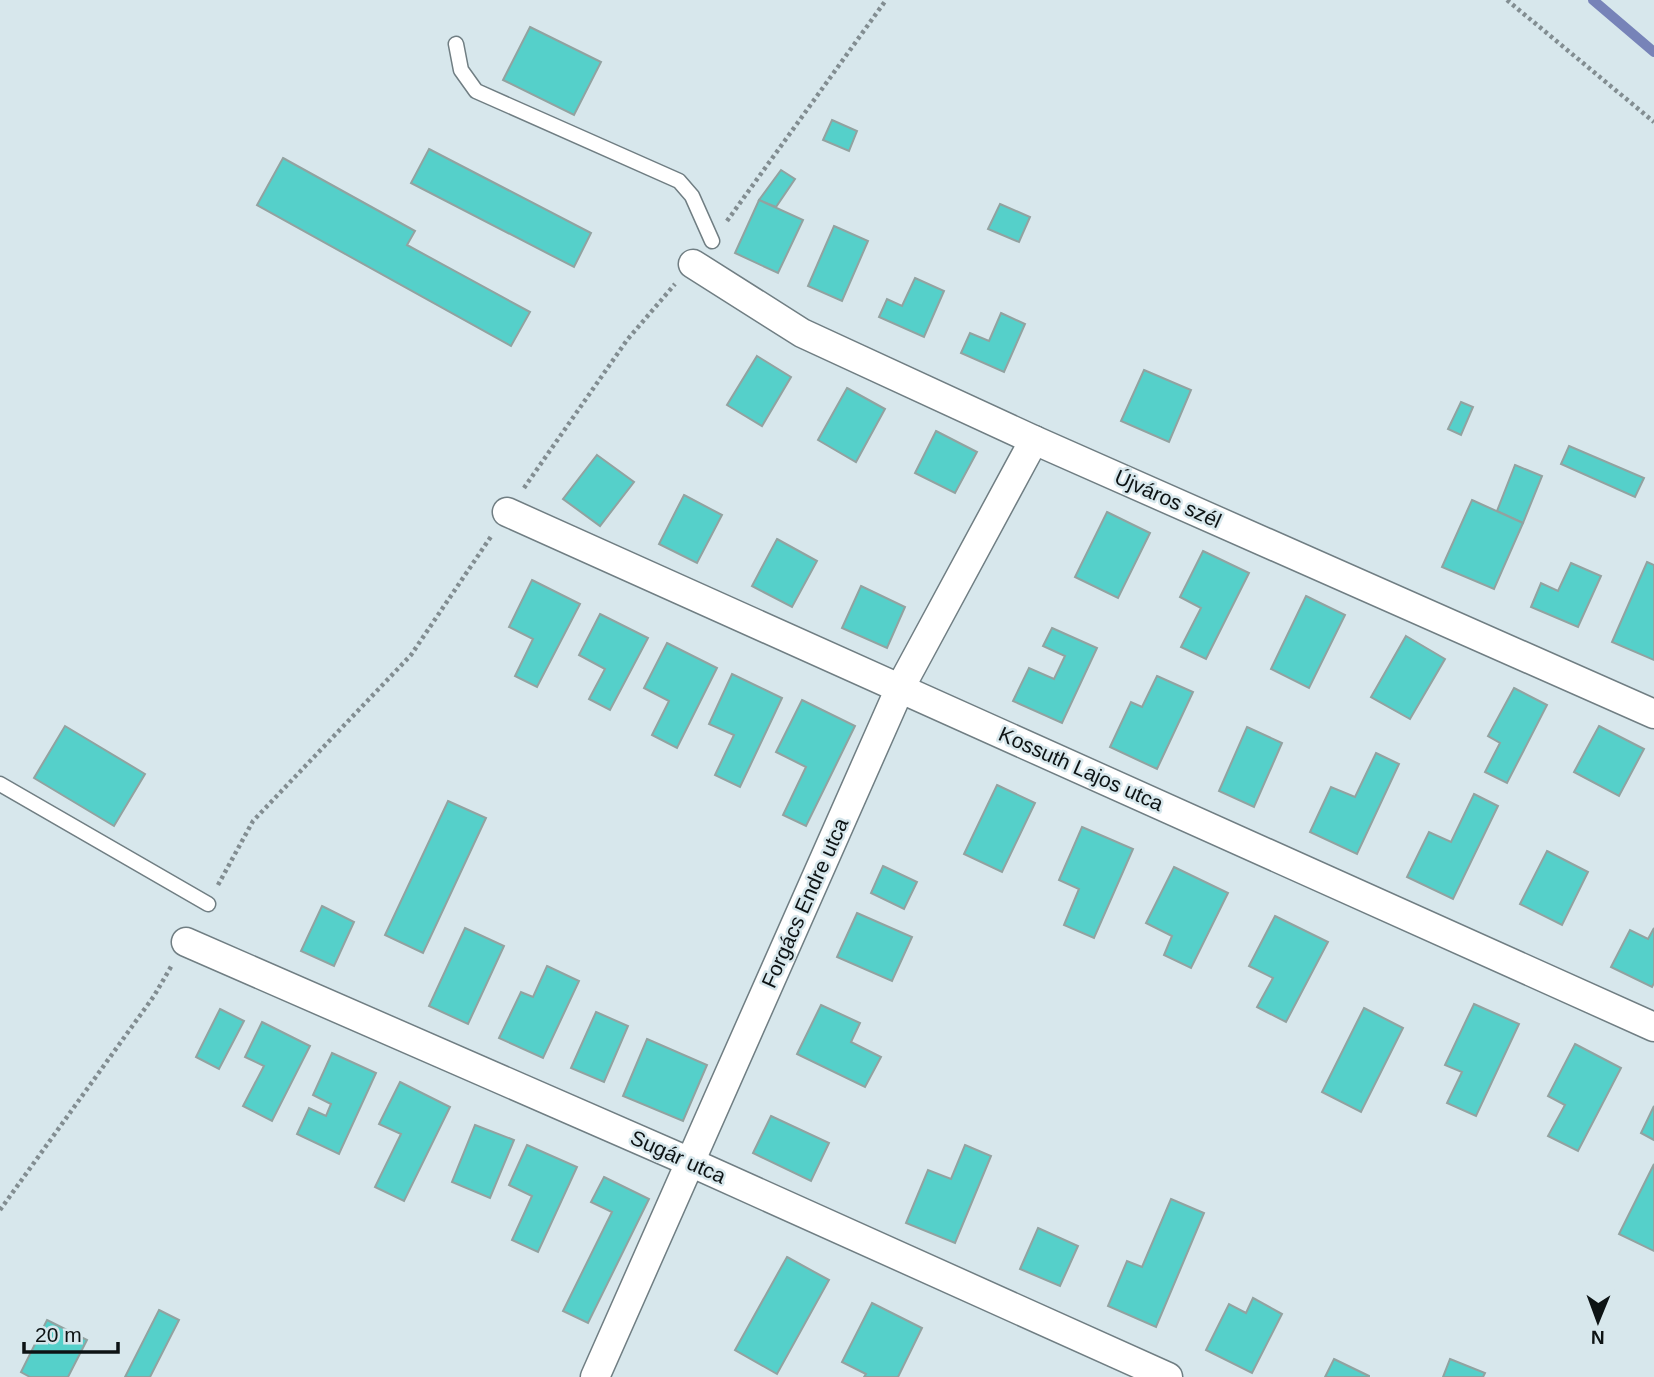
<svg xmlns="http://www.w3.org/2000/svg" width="1654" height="1377" font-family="Helvetica,sans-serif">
<rect width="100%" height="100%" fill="#d7e7ec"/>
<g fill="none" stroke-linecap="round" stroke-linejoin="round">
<polyline stroke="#7783b8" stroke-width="10" points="1593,0 1654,52"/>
</g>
<g fill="#55d0ca" stroke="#92a2a0" stroke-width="2">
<polygon points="530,27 601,62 574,115 503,80"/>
<polygon points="832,120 857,131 849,151 823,140"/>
<polygon points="429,149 591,233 574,267 411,183"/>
<polygon points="283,158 415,231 407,245 530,312 511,346 257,205"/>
<polygon points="781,170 795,179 776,207 759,200"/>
<polygon points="759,200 803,220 778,273 735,253"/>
<polygon points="1000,204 1030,217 1019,242 988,229"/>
<polygon points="834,226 868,241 842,301 808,286"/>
<polygon points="915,278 944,291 924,337 879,317 887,299 902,306"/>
<polygon points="1001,313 1025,324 1004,372 961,353 970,333 989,341"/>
<polygon points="757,356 791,377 762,426 727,405"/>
<polygon points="1144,370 1191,390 1169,442 1121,421"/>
<polygon points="847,388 885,409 856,462 818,440"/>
<polygon points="1461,402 1473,407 1461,435 1448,429"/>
<polygon points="936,431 977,452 955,493 915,473"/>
<polygon points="1569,446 1644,478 1635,497 1561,464"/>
<polygon points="597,455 634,482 600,526 563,499"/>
<polygon points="1515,465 1542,476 1523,523 1497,511"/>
<polygon points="684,495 722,515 697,563 659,544"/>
<polygon points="1472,500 1523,523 1494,589 1442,567"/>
<polygon points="1107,512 1150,533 1118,598 1075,577"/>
<polygon points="777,539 817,561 792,607 752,586"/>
<polygon points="1203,551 1249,573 1206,659 1181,647 1201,608 1180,597"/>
<polygon points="1647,562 1654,565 1654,660 1612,642"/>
<polygon points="1571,563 1601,576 1578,627 1531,607 1541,583 1558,591"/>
<polygon points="532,580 580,604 537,687 515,676 533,639 509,627"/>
<polygon points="861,586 905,607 887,648 842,628"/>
<polygon points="1306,596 1345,615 1309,688 1271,669"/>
<polygon points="600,614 648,638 610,710 589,699 605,669 579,655"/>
<polygon points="1052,628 1097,648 1062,723 1013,701 1029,668 1054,679 1065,656 1043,646"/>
<polygon points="1406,636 1445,659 1410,719 1371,697"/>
<polygon points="667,643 717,668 677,748 652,735 669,701 644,688"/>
<polygon points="732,674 782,698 740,787 715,775 734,735 709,724"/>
<polygon points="1157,676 1193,692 1157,769 1110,747 1131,702 1142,707"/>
<polygon points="1514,688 1547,705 1507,783 1485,772 1500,743 1488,736"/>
<polygon points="802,700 855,726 806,826 783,815 806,767 776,752"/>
<polygon points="65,726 145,774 114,826 34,778"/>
<polygon points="1599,726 1644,749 1619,796 1574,772"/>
<polygon points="1247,727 1282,743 1254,807 1219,791"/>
<polygon points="1376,753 1399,764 1357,854 1310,832 1331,787 1355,797"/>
<polygon points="997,785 1035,803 1002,872 964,854"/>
<polygon points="1474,794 1498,806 1453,899 1407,877 1429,832 1451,842"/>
<polygon points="448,801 486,818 423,953 385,935"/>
<polygon points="1082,827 1133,849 1094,938 1064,925 1079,889 1059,880"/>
<polygon points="1547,851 1588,872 1562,925 1520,904"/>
<polygon points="883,866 917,882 904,909 871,893"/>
<polygon points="1174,867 1228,893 1191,968 1164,955 1172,936 1146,923"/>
<polygon points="322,906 354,922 334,966 301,951"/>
<polygon points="857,913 912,937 892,981 837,957"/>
<polygon points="1275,916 1328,942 1286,1022 1257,1007 1273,978 1249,966"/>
<polygon points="465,928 504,946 468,1024 429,1006"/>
<polygon points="1654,928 1654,983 1652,987 1611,967 1630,930 1648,939"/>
<polygon points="547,966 579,981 543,1058 499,1038 521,992 533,997"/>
<polygon points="1474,1004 1519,1024 1476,1116 1447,1103 1462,1072 1445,1065"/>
<polygon points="821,1005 860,1023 851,1042 881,1057 865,1087 797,1054"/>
<polygon points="1364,1008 1403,1028 1361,1112 1322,1092"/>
<polygon points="220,1009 244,1021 219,1069 196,1057"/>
<polygon points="596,1012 628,1026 604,1082 571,1068"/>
<polygon points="262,1022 310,1046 272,1121 243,1106 264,1066 245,1057"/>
<polygon points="647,1039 707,1065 683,1121 623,1096"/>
<polygon points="1575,1044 1621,1068 1578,1151 1548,1136 1565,1105 1548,1096"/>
<polygon points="332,1053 376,1073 339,1154 297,1134 309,1108 326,1116 331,1104 313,1095"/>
<polygon points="400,1082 450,1107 404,1201 375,1187 401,1134 379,1124"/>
<polygon points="1654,1106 1654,1140 1641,1133"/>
<polygon points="771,1116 829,1143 811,1181 753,1153"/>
<polygon points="475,1125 514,1140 490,1198 452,1182"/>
<polygon points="527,1145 577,1167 538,1252 512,1240 532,1196 509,1185"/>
<polygon points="965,1145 991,1156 955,1243 906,1223 928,1170 951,1179"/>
<polygon points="1654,1164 1654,1251 1619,1234"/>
<polygon points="604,1177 649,1199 588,1323 563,1311 612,1212 591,1202"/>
<polygon points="1171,1199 1204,1213 1156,1327 1108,1306 1127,1261 1142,1267"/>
<polygon points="1038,1228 1078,1246 1060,1286 1020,1269"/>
<polygon points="787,1257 829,1280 777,1374 735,1350"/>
<polygon points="1253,1298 1282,1314 1252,1373 1206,1350 1229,1304 1246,1313"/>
<polygon points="872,1303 922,1328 898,1377 864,1377 866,1374 842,1362"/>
<polygon points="159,1310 179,1320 150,1377 125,1377"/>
<polygon points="47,1320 87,1340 68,1377 30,1377 21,1372"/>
<polygon points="1334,1359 1369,1376 1369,1377 1325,1377"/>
<polygon points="1450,1359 1485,1373 1483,1377 1443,1377"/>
</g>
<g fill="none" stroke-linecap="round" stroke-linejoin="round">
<defs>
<g id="lane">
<polyline points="456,44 461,70 476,91 679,181 692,196 712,241"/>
<polyline points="0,784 208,904"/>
</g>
<g id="street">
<polyline points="693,264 802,333 1034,440 1654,714"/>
<polyline points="507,512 1654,1027"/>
<polyline points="186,942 690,1162 1168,1377"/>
<polyline points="595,1377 900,688 1034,440"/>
</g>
</defs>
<use href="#lane" stroke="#707e83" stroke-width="17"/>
<use href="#street" stroke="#707e83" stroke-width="31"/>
<g stroke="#828d91" stroke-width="4.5" stroke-dasharray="3.5 3.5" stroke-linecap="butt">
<polyline points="1507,0 1654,122"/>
<polyline points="727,221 886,0"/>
<polyline points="524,488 627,340 675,284"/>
<polyline points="218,885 253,821 411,655 492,535"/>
<polyline points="0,1210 154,996 172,965"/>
</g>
<use href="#lane" stroke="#fff" stroke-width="14"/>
<use href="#street" stroke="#fff" stroke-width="28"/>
</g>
<g text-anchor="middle" stroke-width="5" stroke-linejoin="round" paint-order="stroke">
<g font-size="21" fill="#0d1314" stroke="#d7e7ec">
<text transform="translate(1168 499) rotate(24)" y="7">Újváros szél</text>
<text transform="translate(1081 769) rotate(24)" y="7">Kossuth Lajos utca</text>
<text transform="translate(805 903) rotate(-66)" y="7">Forgács Endre utca</text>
<text transform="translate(678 1157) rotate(24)" y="7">Sugár utca</text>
</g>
</g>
<g transform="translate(1598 1321) rotate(181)" stroke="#d7e7ec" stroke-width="5" paint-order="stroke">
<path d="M0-5L12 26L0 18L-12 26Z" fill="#0d1314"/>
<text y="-10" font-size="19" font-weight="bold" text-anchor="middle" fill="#0d1314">N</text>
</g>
<path d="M24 1342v10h94v-10" fill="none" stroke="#0d1314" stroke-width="3.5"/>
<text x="35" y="1342" font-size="21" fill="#0d1314" stroke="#d7e7ec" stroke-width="5" paint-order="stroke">20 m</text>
</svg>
